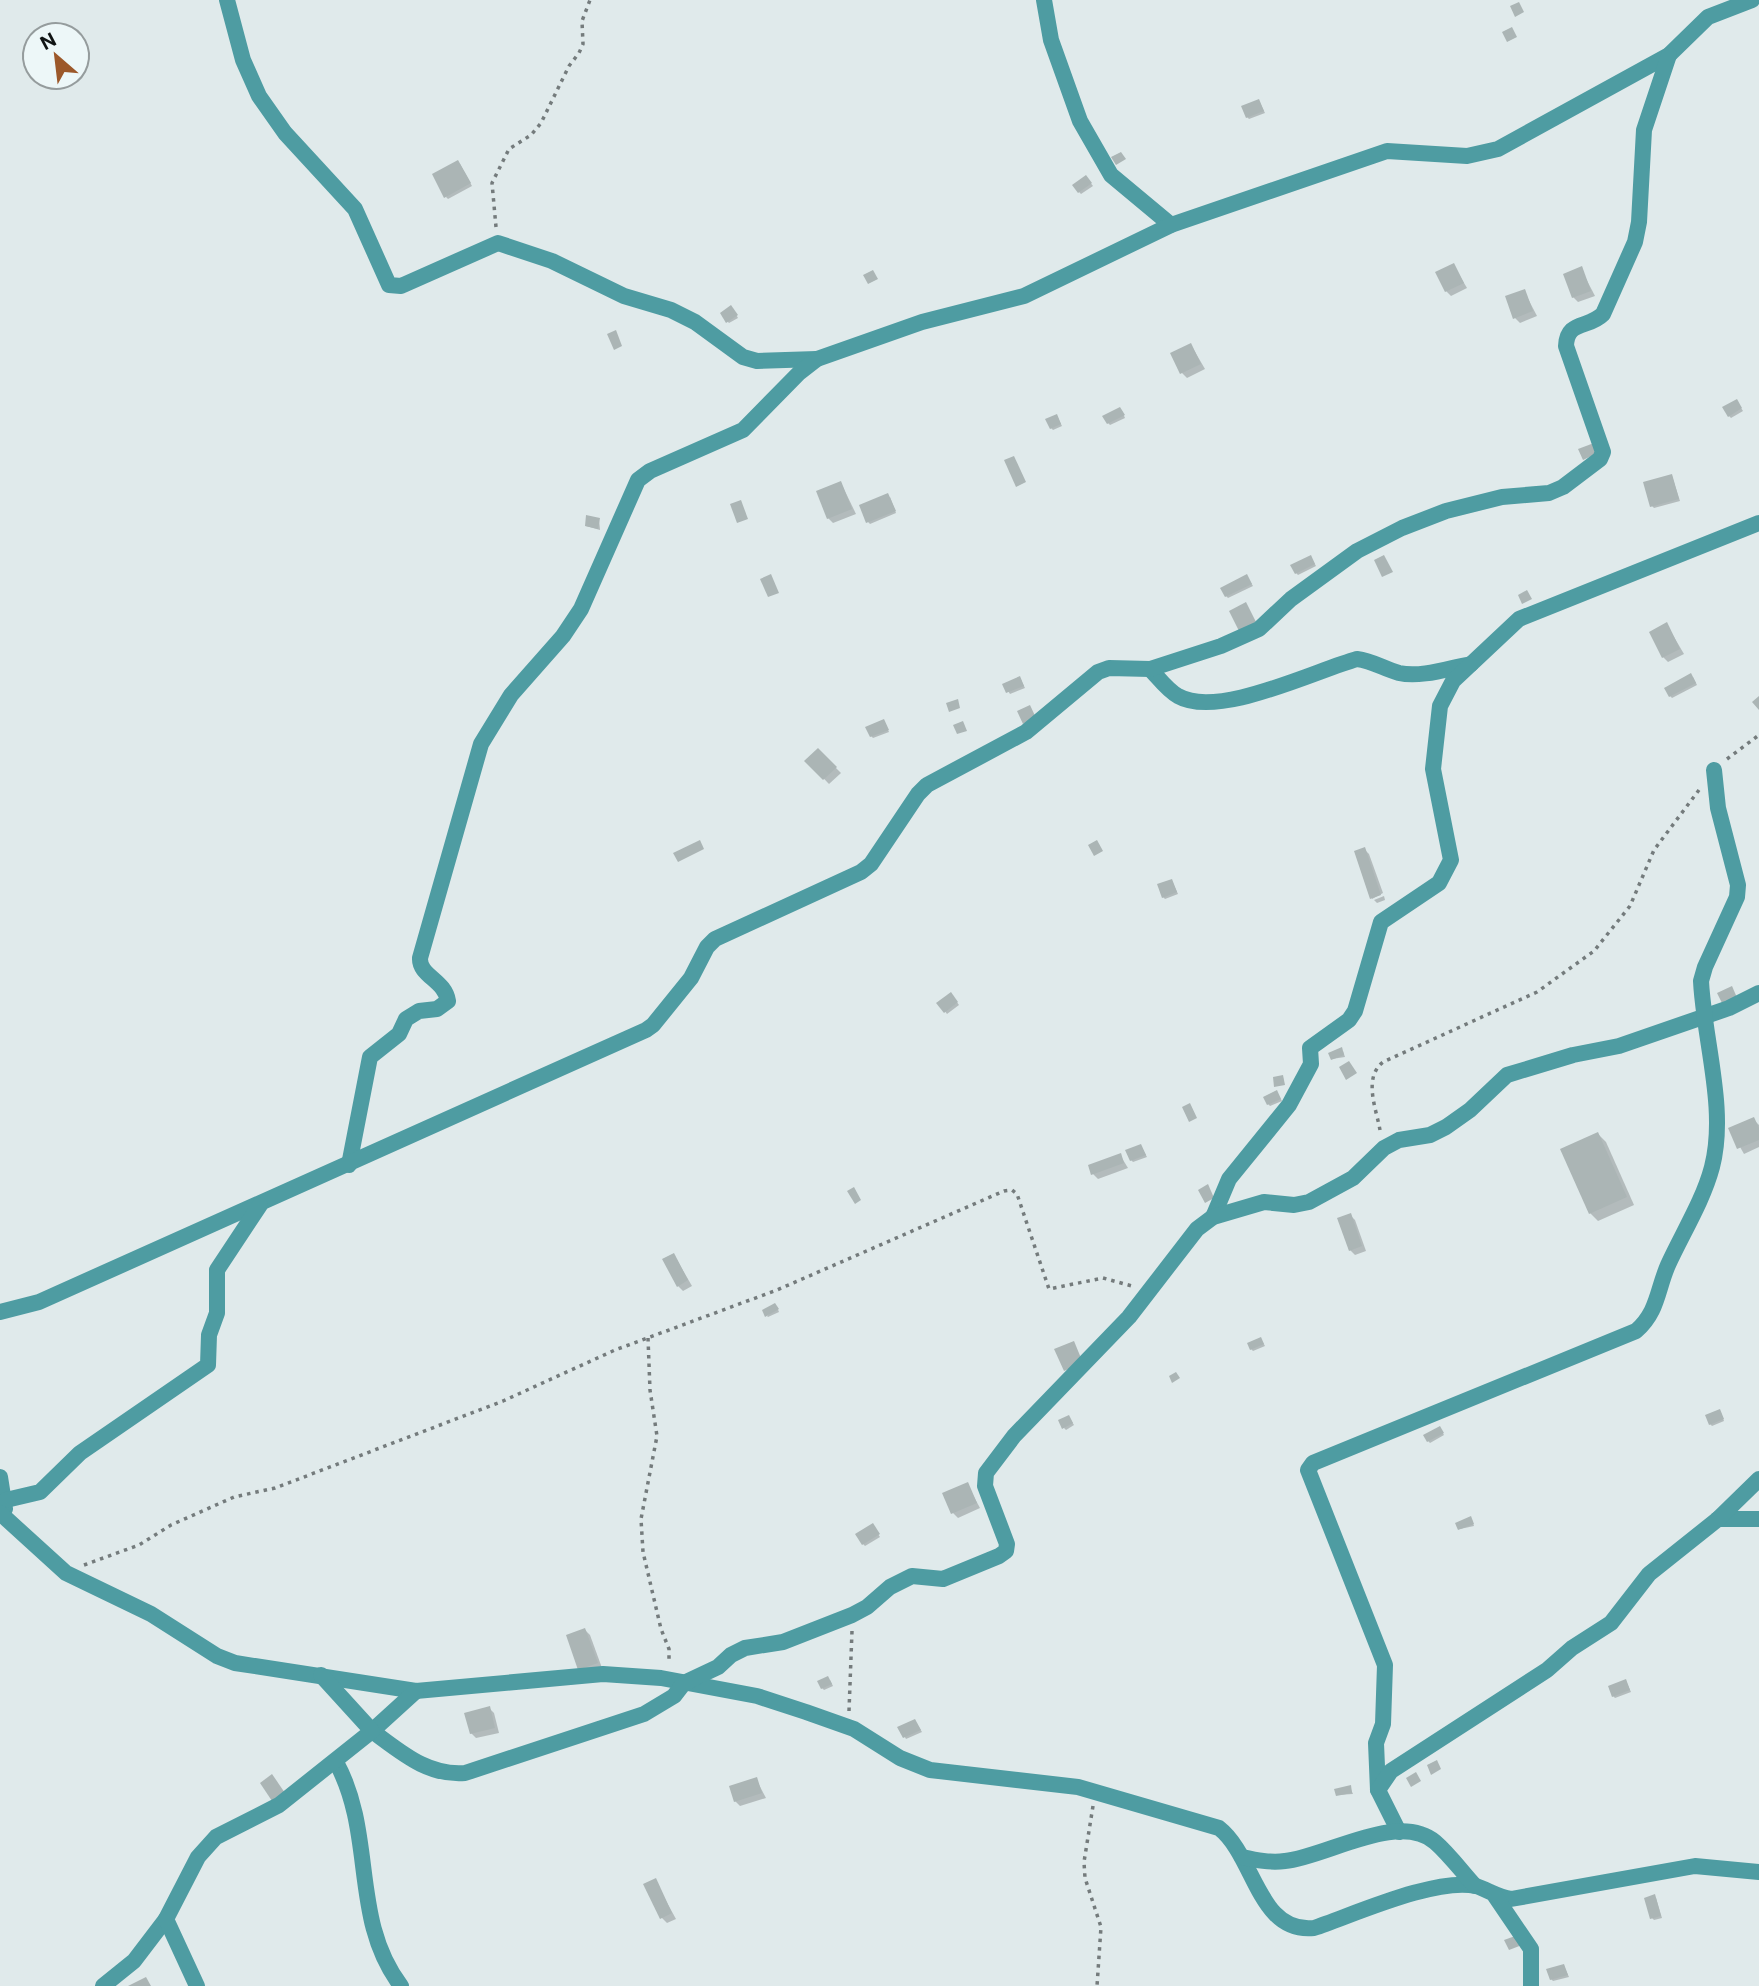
<svg xmlns="http://www.w3.org/2000/svg" width="1759" height="1986" font-family="'Public Sans',sans-serif">
<rect width="100%" height="100%" fill="#e0eaeb"/>
<g fill="#0003">
<polygon points="1259,101 1265,113 1249,119 1247,117"/>
<polygon points="460,164 472,186 448,199 446,197"/>
<polygon points="1086,177 1093,186 1081,194 1079,192"/>
<polygon points="1454,266 1467,288 1451,296 1446,291"/>
<polygon points="1581,269 1595,296 1578,302 1573,297"/>
<polygon points="1524,291 1537,316 1520,323 1515,318"/>
<polygon points="733,309 738,318 729,323 727,321"/>
<polygon points="1191,345 1205,369 1187,378 1182,373"/>
<polygon points="1738,403 1743,411 1731,418 1729,416"/>
<polygon points="1122,411 1125,418 1110,425 1108,423"/>
<polygon points="1057,416 1062,426 1053,430 1051,428"/>
<polygon points="1672,476 1680,501 1654,508 1652,506"/>
<polygon points="841,483 856,514 833,523 828,518"/>
<polygon points="890,497 896,513 870,524 868,522"/>
<polygon points="599,519 600,530 586,526"/>
<polygon points="1312,559 1316,566 1298,575 1296,573"/>
<polygon points="1248,578 1253,586 1228,598 1226,596"/>
<polygon points="1667,625 1684,654 1668,662 1663,657"/>
<polygon points="1693,677 1697,685 1672,698 1670,696"/>
<polygon points="1021,680 1025,688 1010,694 1004,685"/>
<polygon points="884,721 889,732 873,738 871,736"/>
<polygon points="818,750 841,773 829,784 807,761"/>
<polygon points="1364,849 1369,854 1383,893 1372,899 1356,852"/>
<polygon points="1172,881 1178,894 1165,899 1163,897"/>
<polygon points="1384,896 1385,900 1377,903 1374,900"/>
<polygon points="951,994 959,1005 947,1014 939,1003"/>
<polygon points="1343,1051 1345,1057 1332,1059"/>
<polygon points="1278,1094 1282,1101 1270,1106 1268,1104"/>
<polygon points="1753,1119 1759,1125 1759,1147 1744,1154 1730,1129"/>
<polygon points="1598,1134 1606,1142 1634,1205 1598,1221 1590,1213"/>
<polygon points="1141,1146 1147,1157 1133,1162 1131,1160"/>
<polygon points="1120,1155 1128,1168 1098,1179 1093,1174 1090,1166"/>
<polygon points="1350,1215 1355,1220 1366,1251 1355,1255 1350,1250"/>
<polygon points="674,1255 692,1286 683,1291 678,1286"/>
<polygon points="777,1307 779,1312 768,1317 767,1316"/>
<polygon points="1261,1339 1265,1346 1253,1351 1251,1349"/>
<polygon points="1721,1413 1724,1421 1712,1426 1710,1424"/>
<polygon points="1069,1417 1074,1425 1066,1430 1064,1428"/>
<polygon points="1441,1430 1444,1435 1430,1443 1428,1441"/>
<polygon points="967,1484 980,1508 958,1518 953,1513"/>
<polygon points="1472,1520 1474,1526 1460,1529"/>
<polygon points="872,1525 880,1537 865,1546 863,1544"/>
<polygon points="585,1630 590,1635 602,1668 585,1675 568,1636"/>
<polygon points="830,1680 833,1686 824,1690 822,1688"/>
<polygon points="1626,1681 1631,1692 1615,1698 1613,1696"/>
<polygon points="489,1708 494,1713 499,1733 476,1738 471,1733"/>
<polygon points="915,1721 922,1732 906,1739 900,1728"/>
<polygon points="756,1779 766,1798 740,1806 735,1801"/>
<polygon points="1350,1787 1353,1794 1337,1795"/>
<polygon points="655,1881 676,1919 667,1923 662,1918"/>
<polygon points="1656,1898 1662,1918 1654,1920 1652,1918"/>
<polygon points="1564,1966 1569,1977 1553,1981 1551,1979"/>
</g>
<g fill="#abb5b5">
<polygon points="1519,2 1524,12 1515,17 1510,6"/>
<polygon points="1512,27 1517,37 1507,42 1502,32"/>
<polygon points="1259,99 1264,111 1246,118 1241,106"/>
<polygon points="1121,152 1126,159 1116,165 1111,157"/>
<polygon points="458,160 471,183 444,198 432,174"/>
<polygon points="1086,175 1092,183 1078,193 1072,185"/>
<polygon points="1454,263 1464,283 1445,292 1435,272"/>
<polygon points="1582,266 1591,291 1572,298 1563,274"/>
<polygon points="873,270 878,279 868,284 863,275"/>
<polygon points="1525,289 1533,311 1513,319 1505,296"/>
<polygon points="731,305 738,315 726,323 720,313"/>
<polygon points="616,330 622,346 614,350 607,334"/>
<polygon points="1191,343 1201,364 1180,374 1170,353"/>
<polygon points="1737,399 1742,408 1728,417 1722,407"/>
<polygon points="1120,407 1125,415 1107,424 1102,416"/>
<polygon points="1057,414 1061,424 1050,429 1045,419"/>
<polygon points="1594,443 1598,453 1583,460 1578,449"/>
<polygon points="1014,456 1026,482 1016,487 1004,460"/>
<polygon points="1672,474 1679,499 1650,507 1643,482"/>
<polygon points="841,481 852,509 827,519 816,491"/>
<polygon points="888,493 896,511 866,523 859,505"/>
<polygon points="741,500 748,519 737,523 730,504"/>
<polygon points="586,515 600,518 598,529 585,526"/>
<polygon points="1311,555 1315,564 1295,574 1290,565"/>
<polygon points="1384,555 1393,572 1382,577 1374,560"/>
<polygon points="771,574 779,593 768,597 760,579"/>
<polygon points="1247,574 1252,584 1225,597 1220,588"/>
<polygon points="1527,590 1532,599 1522,604 1518,595"/>
<polygon points="1246,602 1257,624 1240,633 1229,611"/>
<polygon points="1667,622 1680,649 1662,658 1649,632"/>
<polygon points="1691,673 1696,683 1669,697 1664,688"/>
<polygon points="1020,676 1024,686 1006,693 1002,684"/>
<polygon points="1759,696 1759,710 1752,702"/>
<polygon points="958,699 960,708 949,712 946,703"/>
<polygon points="1030,705 1036,718 1023,724 1017,711"/>
<polygon points="884,719 889,730 870,737 865,727"/>
<polygon points="963,721 967,731 957,734 953,725"/>
<polygon points="818,748 837,767 823,780 804,761"/>
<polygon points="700,840 704,849 678,862 673,853"/>
<polygon points="1097,840 1103,851 1094,856 1088,845"/>
<polygon points="1365,847 1381,895 1370,899 1354,851"/>
<polygon points="1172,879 1177,892 1162,898 1157,884"/>
<polygon points="1732,986 1738,1000 1724,1007 1717,993"/>
<polygon points="951,992 958,1002 944,1013 936,1003"/>
<polygon points="1342,1047 1344,1055 1331,1060 1328,1053"/>
<polygon points="1349,1061 1357,1073 1346,1080 1339,1067"/>
<polygon points="1283,1075 1285,1085 1274,1087 1273,1077"/>
<polygon points="1277,1090 1281,1099 1267,1105 1263,1097"/>
<polygon points="1190,1103 1197,1118 1189,1122 1182,1107"/>
<polygon points="1754,1117 1759,1128 1759,1140 1737,1149 1728,1128"/>
<polygon points="1598,1132 1627,1197 1589,1214 1560,1149"/>
<polygon points="1141,1144 1146,1155 1130,1161 1125,1150"/>
<polygon points="1121,1153 1124,1163 1091,1175 1088,1165"/>
<polygon points="1208,1184 1214,1198 1205,1203 1198,1190"/>
<polygon points="854,1187 861,1200 855,1204 847,1191"/>
<polygon points="1351,1213 1362,1246 1349,1251 1337,1218"/>
<polygon points="674,1253 688,1280 677,1287 662,1259"/>
<polygon points="775,1303 779,1309 765,1317 762,1310"/>
<polygon points="1261,1337 1264,1344 1250,1350 1247,1343"/>
<polygon points="1074,1341 1083,1363 1064,1371 1054,1349"/>
<polygon points="1176,1372 1180,1378 1172,1383 1169,1376"/>
<polygon points="1720,1409 1724,1419 1709,1425 1705,1415"/>
<polygon points="1069,1415 1073,1423 1062,1429 1058,1420"/>
<polygon points="1440,1426 1444,1433 1427,1442 1423,1435"/>
<polygon points="968,1482 977,1503 951,1514 942,1493"/>
<polygon points="1471,1516 1474,1524 1458,1530 1455,1523"/>
<polygon points="873,1523 880,1534 862,1545 855,1534"/>
<polygon points="585,1628 598,1663 578,1670 566,1635"/>
<polygon points="828,1676 832,1684 821,1689 817,1681"/>
<polygon points="1626,1679 1630,1690 1612,1697 1608,1686"/>
<polygon points="490,1706 495,1728 470,1734 464,1713"/>
<polygon points="915,1719 921,1730 903,1738 897,1727"/>
<polygon points="1437,1760 1441,1769 1431,1775 1427,1765"/>
<polygon points="1416,1772 1421,1781 1411,1787 1406,1778"/>
<polygon points="272,1774 285,1793 272,1801 260,1783"/>
<polygon points="757,1777 762,1793 734,1802 729,1786"/>
<polygon points="1351,1785 1352,1793 1336,1796 1334,1789"/>
<polygon points="656,1878 672,1913 660,1919 643,1884"/>
<polygon points="1655,1894 1661,1916 1650,1919 1644,1898"/>
<polygon points="1518,1935 1522,1945 1509,1950 1504,1940"/>
<polygon points="1564,1964 1568,1975 1550,1980 1546,1969"/>
<polygon points="146,1977 151,1986 128,1986"/>
</g>
<g fill="none" stroke-linecap="round" stroke-linejoin="round">
<g stroke="#747b7c" stroke-width="3.5" stroke-dasharray="3.5 5" stroke-linecap="butt">
<polyline points="496,227 492,183 509,149 531,135 541,123 569,66 579,53 583,44 582,21 590,0"/>
<polyline points="1727,759 1759,735"/>
<path d="M1380,1130C1376,1108 1363,1078 1383,1062L1537,992L1594,951L1630,906L1654,850L1699,790"/>
<polyline points="648,1338 650,1390 657,1436 641,1519 643,1552 661,1629 669,1649 669,1662"/>
<polyline points="84,1565 139,1545 171,1525 234,1497 275,1488 503,1401 615,1350 777,1290 1004,1191 1012,1190 1017,1194 1049,1289 1103,1278 1132,1286"/>
<polyline points="849,1711 852,1631"/>
<polyline points="1093,1806 1084,1862 1085,1878 1101,1927 1097,1986"/>
</g>
<g stroke="#4e9ca2" stroke-width="16">
<polyline points="227,0 243,60 259,96 285,133 355,209 389,285 401,286 498,243 552,261 624,296 671,310 695,322 743,357 757,361 817,359"/>
<polyline points="1044,0 1051,40 1080,121 1111,175 1171,225"/>
<path d="M1150,669C1158,677 1167,690 1178,696C1218,719 1314,671 1357,659C1373,661 1384,669 1399,673C1421,678 1449,668 1471,664"/>
<path d="M349,1165L370,1057L399,1034L406,1019L419,1011L437,1009L448,1001C445,980 419,976 420,958L481,744L511,695L563,636L581,609L638,480L650,471L743,430L799,373L817,359L922,322L1024,296L1171,225L1387,151L1467,156L1498,149L1669,55L1708,17L1752,0"/>
<polyline points="1213,1217 1229,1179 1289,1105 1311,1064 1310,1048 1349,1020 1355,1011 1381,922 1439,883 1451,860 1433,769 1440,706 1453,681 1519,619 1759,523"/>
<path d="M0,1312L39,1302L646,1030L653,1025L691,978L707,947L715,939L861,872L871,864L918,794L927,785L1026,732L1098,672L1109,668L1150,669L1221,646L1259,629L1291,599L1357,551L1402,528L1446,511L1502,497L1549,493L1563,487L1600,459L1603,452L1566,346C1567,320 1588,329 1603,314L1635,242L1639,222L1644,130L1669,55"/>
<polyline points="0,1477 5,1509"/>
<polyline points="6,1500 40,1492 80,1453 208,1365 209,1335 217,1313 217,1270 260,1205"/>
<path d="M0,1513L66,1573L151,1614L217,1656L235,1663L416,1691L603,1674L661,1678L757,1696L806,1712L854,1729L900,1758L930,1770L1078,1787L1219,1828C1255,1856 1258,1934 1314,1928C1353,1915 1436,1877 1476,1886C1488,1890 1498,1897 1511,1899L1695,1866L1759,1872"/>
<polyline points="1718,1519 1759,1519"/>
<path d="M416,1691L372,1731C401,1752 427,1776 465,1773L644,1714L674,1696L684,1683L718,1667L731,1655L745,1648L783,1642L852,1615L867,1607L890,1587L912,1576L943,1579L999,1556L1006,1551L1007,1544L985,1486L986,1473L1014,1436L1129,1317L1197,1229L1213,1217L1264,1202L1294,1205L1309,1202L1353,1178L1384,1148L1399,1140L1430,1135L1446,1127L1470,1110L1507,1075L1573,1055L1619,1046L1729,1008L1759,993"/>
<path d="M336,1762C376,1835 350,1919 401,1986"/>
<path d="M1378,1790L1376,1743L1383,1724L1385,1665L1308,1470L1313,1463L1636,1331C1658,1312 1657,1290 1668,1265C1682,1234 1703,1201 1712,1167C1727,1109 1704,1041 1701,981L1705,967L1737,897L1738,885L1718,808L1714,770"/>
<polyline points="1399,1832 1378,1790 1391,1771 1547,1670 1572,1648 1611,1623 1649,1574 1718,1519 1759,1479"/>
<path d="M1242,1857C1256,1860 1270,1863 1285,1861C1326,1857 1398,1811 1435,1842C1450,1855 1462,1872 1475,1886"/>
<polyline points="1495,1896 1531,1949 1531,1986"/>
<polyline points="103,1986 134,1961 166,1919"/>
<polyline points="197,1986 166,1919 198,1857 216,1837 279,1805 372,1731 321,1675"/>
</g>
</g>
<g transform="translate(56 56) rotate(332)"><circle r="33" fill="#edf7f8" stroke="#959c9d" stroke-width="2"/>
<path d="M0-5L12 26L0 18L-12 26Z" fill="#9c582a"/>
<text y="-10" font-size="19" font-weight="bold" text-anchor="middle" fill="#101414">N</text>
</g>
</svg>
